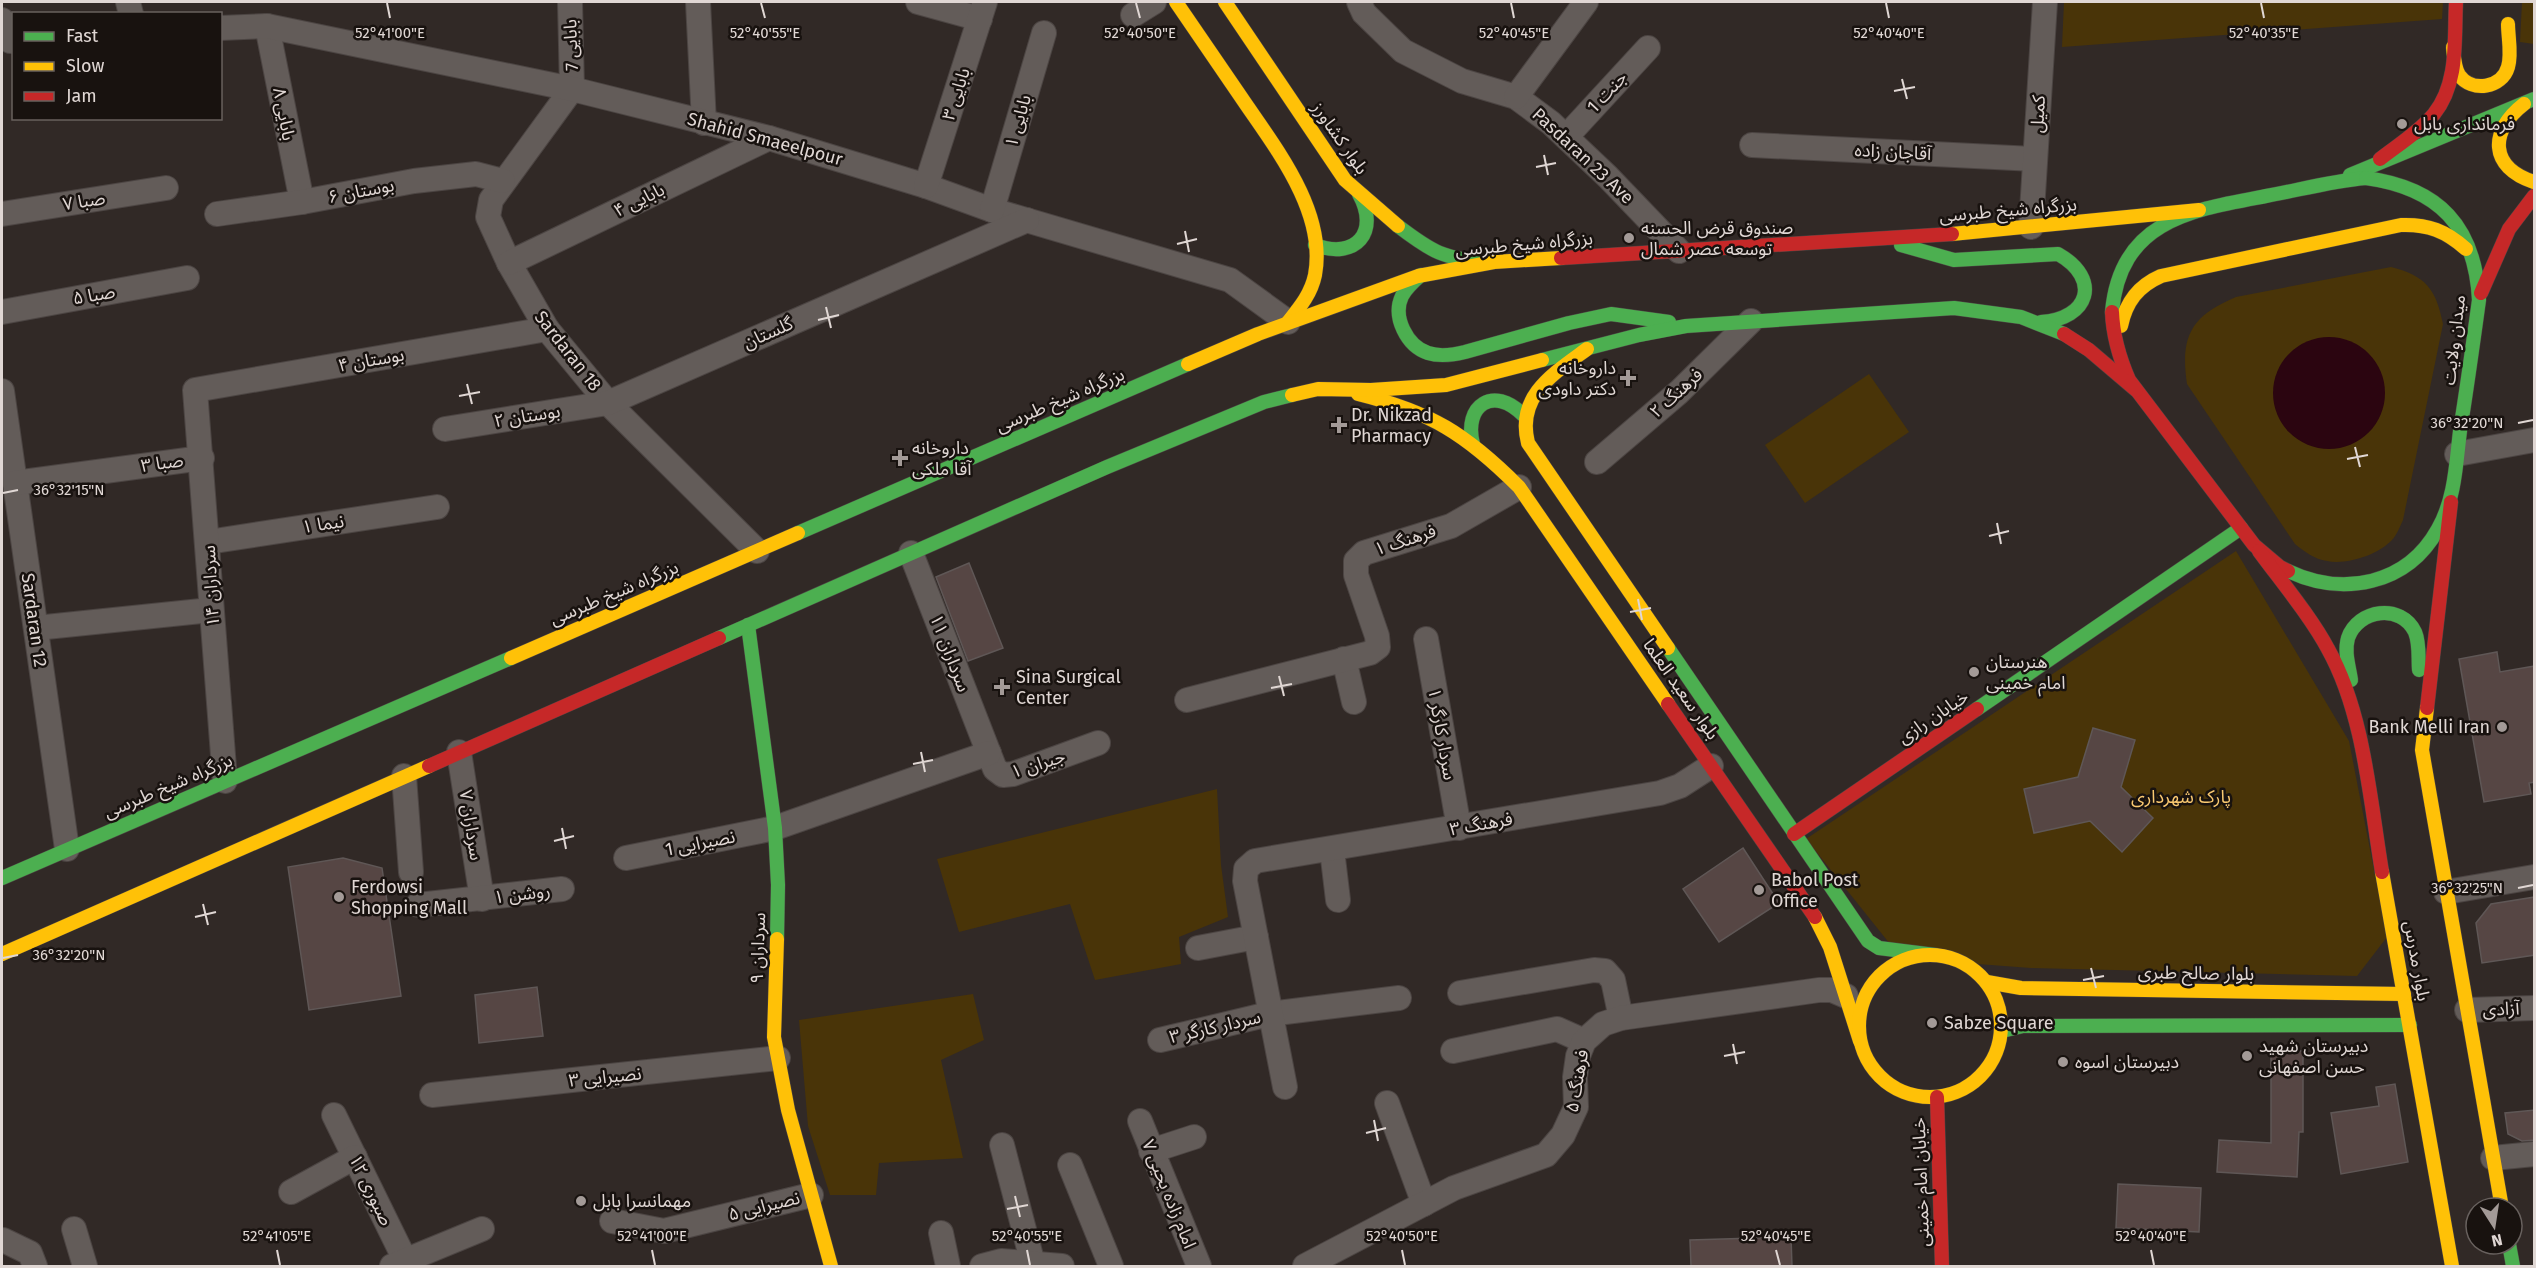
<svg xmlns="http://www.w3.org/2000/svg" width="2536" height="1268" font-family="'Fira Sans','Noto Sans Arabic',sans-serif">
<rect width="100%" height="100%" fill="#312926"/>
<g fill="#493408">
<polygon points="2064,2 2443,2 2442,19 2062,47"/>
<polygon points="2522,2 2534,2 2534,44 2520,42"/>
<path d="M2391,267C2426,276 2436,289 2443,324L2403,520C2400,526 2397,535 2392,540C2378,555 2347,565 2327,561C2314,559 2305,552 2295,544L2187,384C2180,336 2191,316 2236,297Z"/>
<polygon points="1869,374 1909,432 1805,503 1765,445"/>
<polygon points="2236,551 2349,741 2387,937 2357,976 2031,968 1964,963 1920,955 1898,954 1806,839"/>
<polygon points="1217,789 1221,865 1228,917 1179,937 1181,964 1095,980 1070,904 959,932 937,859"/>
<polygon points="973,994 984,1040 941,1060 963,1158 879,1163 876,1195 830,1195 808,1126 799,1020"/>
</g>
<circle fill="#2b0510" cx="2329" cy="393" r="56"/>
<g fill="#564644" stroke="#5f5756" stroke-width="1.5">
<polygon points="969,563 1003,648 968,661 936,577"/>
<polygon points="2497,652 2500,672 2535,666 2535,782 2529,783 2531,794 2484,802 2459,659"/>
<polygon points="2093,728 2135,740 2121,787 2153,818 2122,852 2090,821 2034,833 2024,789 2078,777"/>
<polygon points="1743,848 1779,903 1719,942 1683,889"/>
<polygon points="343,858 382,868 401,996 309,1010 288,867"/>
<polygon points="2535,897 2535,955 2482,963 2476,923 2491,904"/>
<polygon points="537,987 543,1036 479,1043 475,995"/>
<polygon points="2271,1051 2303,1051 2303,1132 2299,1132 2297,1177 2217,1172 2219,1140 2271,1143"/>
<polygon points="2395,1084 2408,1162 2341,1174 2331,1113 2379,1106 2376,1087"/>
<polygon points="2535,1110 2535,1140 2522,1141 2508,1134 2505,1113"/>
<polygon points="2118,1184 2201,1188 2199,1232 2116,1228"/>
<polygon points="1791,1237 1792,1266 1691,1266 1690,1240"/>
</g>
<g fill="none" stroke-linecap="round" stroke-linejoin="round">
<defs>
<g id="street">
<polyline points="128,2 131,14"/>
<polyline points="570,2 572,89 491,200 488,217 509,263 547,329 608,403 757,551"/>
<polyline points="698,2 704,123"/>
<polyline points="918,2 980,19"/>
<polyline points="1359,2 1364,13 1403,51 1462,81 1516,97 1551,123 1608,177 1679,251"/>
<polyline points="1133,15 1154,2"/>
<polyline points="2,20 10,41"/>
<polyline points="267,26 302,202"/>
<polyline points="220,28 267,26 572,89 769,138 926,186 992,210 1230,280 1288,322"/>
<polyline points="1516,97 1586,2"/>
<polyline points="1566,137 1648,48"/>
<polyline points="1752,145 2035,159"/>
<polyline points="926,186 985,2"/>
<polyline points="992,210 1044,33"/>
<polyline points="2,214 166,188"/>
<polyline points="217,214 302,202 414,181 476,174 503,181"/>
<polyline points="2031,227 2045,2"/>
<polyline points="509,263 769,138"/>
<polyline points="2,312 187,278"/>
<polyline points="2,391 67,849"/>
<polyline points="445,429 608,403 1027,220"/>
<polyline points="2457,454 2534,440"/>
<polyline points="1597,462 1679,392 1751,321"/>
<polyline points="15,483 202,458"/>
<polyline points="208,542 437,507"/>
<polyline points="911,553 995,769 1003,775 1013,774 1098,743"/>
<polyline points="36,628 211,610"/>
<polyline points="1426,639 1459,828"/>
<polyline points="1344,659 1354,702"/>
<polyline points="1187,700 1370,653 1378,647 1377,636 1356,575 1356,561 1364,553 1451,526 1519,487"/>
<polyline points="459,752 482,899"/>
<polyline points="404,776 411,872"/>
<polyline points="225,781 195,390 547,329"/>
<polyline points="1332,850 1338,900"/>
<polyline points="626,858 775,828 989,753"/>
<polyline points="2446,892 2534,877"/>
<polyline points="418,905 562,889"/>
<polyline points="1198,948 1256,937"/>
<polyline points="1460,993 1594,970 1605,971 1613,980 1621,1018"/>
<polyline points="2467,1010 2534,1008"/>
<polyline points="1160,1040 1269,1014 1399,998"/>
<polyline points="1453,1051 1557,1029 1584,1041"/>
<polyline points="1285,1087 1245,881 1246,869 1255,861 1660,793 1680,786 1711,766"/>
<polyline points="432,1095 778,1058"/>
<polyline points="1387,1103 1424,1204"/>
<polyline points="334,1115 408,1266"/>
<polyline points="1140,1121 1199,1266"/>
<polyline points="1002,1145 1033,1264"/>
<polyline points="1151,1151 1194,1137"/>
<polyline points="2493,1158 2534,1154"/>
<polyline points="1070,1165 1111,1266"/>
<polyline points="291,1192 355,1157"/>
<polyline points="612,1221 664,1231 811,1195"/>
<polyline points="74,1229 85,1266"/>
<polyline points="941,1233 948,1266"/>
<polyline points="3,1240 30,1253 35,1266"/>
<polyline points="392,1266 482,1229"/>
<polyline points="982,1266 1001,1261 1062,1266"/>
<polyline points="1305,1266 1454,1188 1546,1155 1563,1135 1576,1107 1575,1077 1578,1056 1584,1041 1603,1024 1621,1018 1819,990 1832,990 1846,996"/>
</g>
<g id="fast">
<polyline points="2350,175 2534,99"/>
<path d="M1398,226C1432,252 1444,259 1487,262"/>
<path d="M1315,245C1356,260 1380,232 1359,194"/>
<path d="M1901,245L1954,260L2058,254C2102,279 2089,319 2041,322"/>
<path d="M1421,275C1414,281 1407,287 1402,296C1392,317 1407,346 1428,353C1440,357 1453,355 1465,352L1569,323L1611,314L1669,322"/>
<path d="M2112,312C2120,220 2192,210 2266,196C2299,190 2332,181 2366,178"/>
<polyline points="1542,360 1639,335 1686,326 1954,308 2021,317 2064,334"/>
<path d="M1473,444C1463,405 1494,385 1523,415"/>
<polyline points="798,533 1188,364"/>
<path d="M2288,571C2343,597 2407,585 2438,529C2455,499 2456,464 2460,431C2467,387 2473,344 2479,300C2475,226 2439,188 2366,178"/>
<polyline points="748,625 775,828 778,885 777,939"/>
<polyline points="719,638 1107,467 1264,402 1292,395"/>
<polyline points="1668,648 1868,941 1879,948 1935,955"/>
<path d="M2351,680C2349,666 2344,652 2348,638C2358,609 2401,603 2415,632C2420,644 2418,658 2419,670"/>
<polyline points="1977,709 2241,528"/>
<polyline points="2,878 511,658"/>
<polyline points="2002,1031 2023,1026 2410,1025"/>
<polyline points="2509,1244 2513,1266"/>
</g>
<g id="slow">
<path d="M1176,2C1198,34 1219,65 1241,97C1274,146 1327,211 1315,275C1311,294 1300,307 1288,322"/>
<polyline points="1225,2 1345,180 1398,226"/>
<path d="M2453,47C2454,56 2454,67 2459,75C2472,93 2502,88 2508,67C2512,54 2508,37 2508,24"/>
<path d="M2524,104C2489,131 2489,167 2534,182"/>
<polyline points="1952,234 2199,210"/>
<path d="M2121,326C2126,302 2138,286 2161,276L2401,225C2428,224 2446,231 2466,249"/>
<path d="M1587,349C1553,374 1516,396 1528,443L1668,648"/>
<polyline points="1188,364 1258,334 1418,276 1494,262 1561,258"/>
<path d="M1358,394C1431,412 1466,434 1519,487L1668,704"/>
<polyline points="1292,395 1318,389 1371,390 1446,385 1542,360"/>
<polyline points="511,658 798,533"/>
<polyline points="2427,708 2422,750 2502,1208"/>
<polyline points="2382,872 2452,1266"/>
<polyline points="1815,917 1830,947 1860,1041"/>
<polyline points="777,939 774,1037 788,1110 831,1266"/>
<polyline points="2,954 429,766"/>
<circle cx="1930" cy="1026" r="71"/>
<polyline points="1987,982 2021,988 2404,994"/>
</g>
<g id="jam">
<path d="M2380,159C2398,145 2419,132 2434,114C2459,83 2454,39 2456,2"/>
<polyline points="1561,258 1952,234"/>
<polyline points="2481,293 2509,229 2534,196"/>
<path d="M2112,312C2113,337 2119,357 2129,380L2254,545L2280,567L2288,571"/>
<polyline points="2064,334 2089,350 2136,390"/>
<path d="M2259,551C2281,581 2311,617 2328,649C2364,713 2370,800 2382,872"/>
<polyline points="1668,704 1815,917"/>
<polyline points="2427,708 2451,502"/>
<polyline points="429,766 719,638"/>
<polyline points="1794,834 1977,709"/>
<polyline points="1937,1097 1942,1266"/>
</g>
</defs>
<use href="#street" stroke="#4c4543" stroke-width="26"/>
<use href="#fast" stroke="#4c4543" stroke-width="15"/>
<use href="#slow" stroke="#4c4543" stroke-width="15"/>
<use href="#jam" stroke="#4c4543" stroke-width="15"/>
<use href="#street" stroke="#635c59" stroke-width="24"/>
<use href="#fast" stroke="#4caf50" stroke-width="14"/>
<use href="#slow" stroke="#ffc107" stroke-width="14"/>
<use href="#jam" stroke="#c62828" stroke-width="14"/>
</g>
<path fill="none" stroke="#e0d7d4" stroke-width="2" d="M387,3L390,18M761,3L765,18M1136,3L1140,18M1511,3L1514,18M1886,3L1889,18M2261,3L2264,18M1902,79L1907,99M1894,91L1915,87M1544,155L1548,175M1536,167L1556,163M1185,231L1189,252M1177,244L1197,239M826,307L831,328M818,320L839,315M467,384L472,404M459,396L480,392M2518,423L2533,420M2355,447L2360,467M2347,459L2368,455M3,493L18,490M1997,523L2001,544M1989,536L2009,531M1638,599L1642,620M1630,612L1651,608M1279,676L1284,696M1271,688L1292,684M921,752L925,772M913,764L933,760M562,828L566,849M554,841L574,836M2518,888L2533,885M203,904L208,925M195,917L216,912M3,958L18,955M2091,968L2096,988M2083,980L2104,976M1733,1044L1737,1064M1724,1056L1745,1052M1374,1120L1378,1141M1366,1133L1386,1128M1015,1196L1020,1217M1007,1209L1028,1205M277,1250L280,1265M652,1250L655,1265M1027,1250L1030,1265M1402,1250L1405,1265M1776,1250L1780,1265M2151,1250L2154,1265"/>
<g fill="#a39a97" stroke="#18120f" stroke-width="2">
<circle cx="2402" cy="124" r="6"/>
<circle cx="1629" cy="238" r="6"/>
<path d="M1625 369h6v6h6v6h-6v6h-6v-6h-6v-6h6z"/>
<path d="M1336 416h6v6h6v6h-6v6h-6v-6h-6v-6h6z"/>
<path d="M897 449h6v6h6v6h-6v6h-6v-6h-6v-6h6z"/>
<circle cx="1974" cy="672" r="6"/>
<path d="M999 678h6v6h6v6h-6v6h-6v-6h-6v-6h6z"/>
<circle cx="2502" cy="727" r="6"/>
<circle cx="1759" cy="890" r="6"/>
<circle cx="339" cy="897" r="6"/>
<circle cx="1932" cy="1023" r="6"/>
<circle cx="2247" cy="1056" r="6"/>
<circle cx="2063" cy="1062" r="6"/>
<circle cx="581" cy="1201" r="6"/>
</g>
<g text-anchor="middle" stroke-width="5" stroke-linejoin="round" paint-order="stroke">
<g font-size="18" fill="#e0d7d4" stroke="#18120f">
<text transform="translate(571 45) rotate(-92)" y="6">بابایی 7</text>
<text transform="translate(1607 92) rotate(-47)" y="6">جنت 1</text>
<text transform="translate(956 94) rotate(-72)" y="6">بابایی ۳</text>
<text transform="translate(284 114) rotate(79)" y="6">بابایی ۸</text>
<text transform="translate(2038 114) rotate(-87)" y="6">کمیل</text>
<text transform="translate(1018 121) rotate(-74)" y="6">بابایی ۱</text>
<text transform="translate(1340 138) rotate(55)" y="6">بلوار کشاورز</text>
<text transform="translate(765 139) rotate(15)" y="6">Shahid Smaeelpour</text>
<text transform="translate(1893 152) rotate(3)" y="6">آقاجان زاده</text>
<text transform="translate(1583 156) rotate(43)" y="6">Pasdaran 23 Ave</text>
<text transform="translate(361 191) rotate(-11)" y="6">بوستان ۶</text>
<text transform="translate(639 200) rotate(-26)" y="6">بابایی ۴</text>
<text transform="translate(84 201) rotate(-9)" y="6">صبا ۷</text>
<text transform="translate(2008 210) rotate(-5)" y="6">بزرگراه شیخ طبرسی</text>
<text transform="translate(1524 244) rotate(-5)" y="6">بزرگراه شیخ طبرسی</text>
<text transform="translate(94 295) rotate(-10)" y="6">صبا ۵</text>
<text transform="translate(768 333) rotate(-24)" y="6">گلستان</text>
<text transform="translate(2454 340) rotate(-83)" y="6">میدان ولایت</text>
<text transform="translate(568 351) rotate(52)" y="6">Sardaran 18</text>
<text transform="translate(371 360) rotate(-10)" y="6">بوستان ۴</text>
<text transform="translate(1676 393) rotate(-42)" y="6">فرهنگ ۲</text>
<text transform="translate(1060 400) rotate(-23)" y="6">بزرگراه شیخ طبرسی</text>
<text transform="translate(527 416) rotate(-9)" y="6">بوستان ۲</text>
<text transform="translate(162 463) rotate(-8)" y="6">صبا ۳</text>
<text transform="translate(323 524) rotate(-9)" y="6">نیما ۱</text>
<text transform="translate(1405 540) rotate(-18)" y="6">فرهنگ ۱</text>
<text transform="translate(211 586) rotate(-93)" y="6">سرداران ۱۴</text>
<text transform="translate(614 593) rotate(-23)" y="6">بزرگراه شیخ طبرسی</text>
<text transform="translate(34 620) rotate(82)" y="6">Sardaran 12</text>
<text transform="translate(950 653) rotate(69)" y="6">سرداران ۱۱</text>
<text transform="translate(1681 689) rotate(55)" y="6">بلوار سعید العلما</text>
<text transform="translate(1933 717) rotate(-34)" y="6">خیابان رازی</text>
<text transform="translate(1442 734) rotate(80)" y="6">سردار کارگر ۱</text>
<text transform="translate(1038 764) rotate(-18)" y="6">جیران ۱</text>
<text transform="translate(168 786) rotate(-23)" y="6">بزرگراه شیخ طبرسی</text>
<text transform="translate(1481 824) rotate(-10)" y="6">فرهنگ ۳</text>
<text transform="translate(471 825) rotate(81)" y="6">سرداران ۷</text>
<text transform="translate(700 843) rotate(-11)" y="6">نصیرایی 1</text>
<text transform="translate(522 894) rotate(-7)" y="6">روشن ۱</text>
<text transform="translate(758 948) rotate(-88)" y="6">سرداران ۹</text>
<text transform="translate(2417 961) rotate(80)" y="6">بلوار مدرس</text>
<text transform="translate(2196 973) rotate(1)" y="6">بلوار صالح طبری</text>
<text transform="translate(2501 1009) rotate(-2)" y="6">آزادی</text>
<text transform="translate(1215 1027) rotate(-13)" y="6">سردار کارگر ۳</text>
<text transform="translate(605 1077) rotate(-6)" y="6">نصیرایی ۳</text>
<text transform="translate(1577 1081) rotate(-80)" y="6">فرهنگ ۵</text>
<text transform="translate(1921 1182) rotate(-92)" y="6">خیابان امام خمینی</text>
<text transform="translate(371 1190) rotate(64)" y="6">صبوری ۱۲</text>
<text transform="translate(1169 1194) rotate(68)" y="6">امام زاده یحیی ۷</text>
<text transform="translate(764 1206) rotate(-14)" y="6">نصیرایی ۵</text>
</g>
<g font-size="18" fill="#e0d7d4" stroke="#18120f" text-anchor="start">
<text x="2414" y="130">فرمانداری بابل</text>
<text x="1641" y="234">صندوق قرض الحسنه<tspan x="1641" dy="21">توسعه عصر شمال</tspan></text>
<text x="1616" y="374" text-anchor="end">داروخانه<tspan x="1616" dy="21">دکتر داودی</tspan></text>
<text x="1351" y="421">Dr. Nikzad<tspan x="1351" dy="21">Pharmacy</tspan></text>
<text x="912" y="454">داروخانه<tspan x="912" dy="21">آقا ملکی</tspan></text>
<text x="1986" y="668">هنرستان<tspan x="1986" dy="21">امام خمینی</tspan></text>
<text x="1016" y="683">Sina Surgical<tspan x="1016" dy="21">Center</tspan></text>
<text x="2490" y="733" text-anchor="end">Bank Melli Iran</text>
<text x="1771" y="886">Babol Post<tspan x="1771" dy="21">Office</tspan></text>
<text x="351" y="893">Ferdowsi<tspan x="351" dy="21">Shopping Mall</tspan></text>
<text x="1944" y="1029">Sabze Square</text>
<text x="2259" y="1052">دبیرستان شهید<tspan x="2259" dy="21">حسن اصفهانی</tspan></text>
<text x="2075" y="1068">دبیرستان اسوه</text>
<text x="593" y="1207">مهمانسرا بابل</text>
</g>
<g font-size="18" fill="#fac971" stroke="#18120f">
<text x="2181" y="803">پارک شهرداری</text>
</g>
</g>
<g font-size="15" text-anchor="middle" fill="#e0d7d4" stroke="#18120f" stroke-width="5" stroke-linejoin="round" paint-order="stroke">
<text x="390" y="38">52°41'00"E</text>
<text x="765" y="38">52°40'55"E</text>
<text x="1140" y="38">52°40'50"E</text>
<text x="1514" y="38">52°40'45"E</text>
<text x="1889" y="38">52°40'40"E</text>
<text x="2264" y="38">52°40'35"E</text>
<text x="2467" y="428">36°32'20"N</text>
<text x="69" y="495">36°32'15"N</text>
<text x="2467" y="893">36°32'25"N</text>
<text x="69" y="960">36°32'20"N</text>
<text x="277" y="1241">52°41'05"E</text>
<text x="652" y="1241">52°41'00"E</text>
<text x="1027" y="1241">52°40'55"E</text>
<text x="1402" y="1241">52°40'50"E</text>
<text x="1776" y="1241">52°40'45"E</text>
<text x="2151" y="1241">52°40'40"E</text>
</g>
<rect width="2536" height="1268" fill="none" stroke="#e0d7d4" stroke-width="6"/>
<rect x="12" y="12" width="210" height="108" fill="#18120f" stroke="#68615e" stroke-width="1.5"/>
<rect x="24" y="32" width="30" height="9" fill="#4caf50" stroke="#68615e" stroke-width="1.5"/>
<text x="66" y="42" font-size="18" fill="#e0d7d4">Fast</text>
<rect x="24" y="62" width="30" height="9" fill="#ffc107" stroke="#68615e" stroke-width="1.5"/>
<text x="66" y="72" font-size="18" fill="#e0d7d4">Slow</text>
<rect x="24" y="92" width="30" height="9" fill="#c62828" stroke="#68615e" stroke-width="1.5"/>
<text x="66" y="102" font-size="18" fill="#e0d7d4">Jam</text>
<g transform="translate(2494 1226) rotate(168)"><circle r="28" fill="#18120f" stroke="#68615e" stroke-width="1.5"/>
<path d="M0-4.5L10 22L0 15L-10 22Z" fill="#a39a97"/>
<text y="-9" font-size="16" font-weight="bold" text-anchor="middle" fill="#e0d7d4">N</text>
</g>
</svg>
